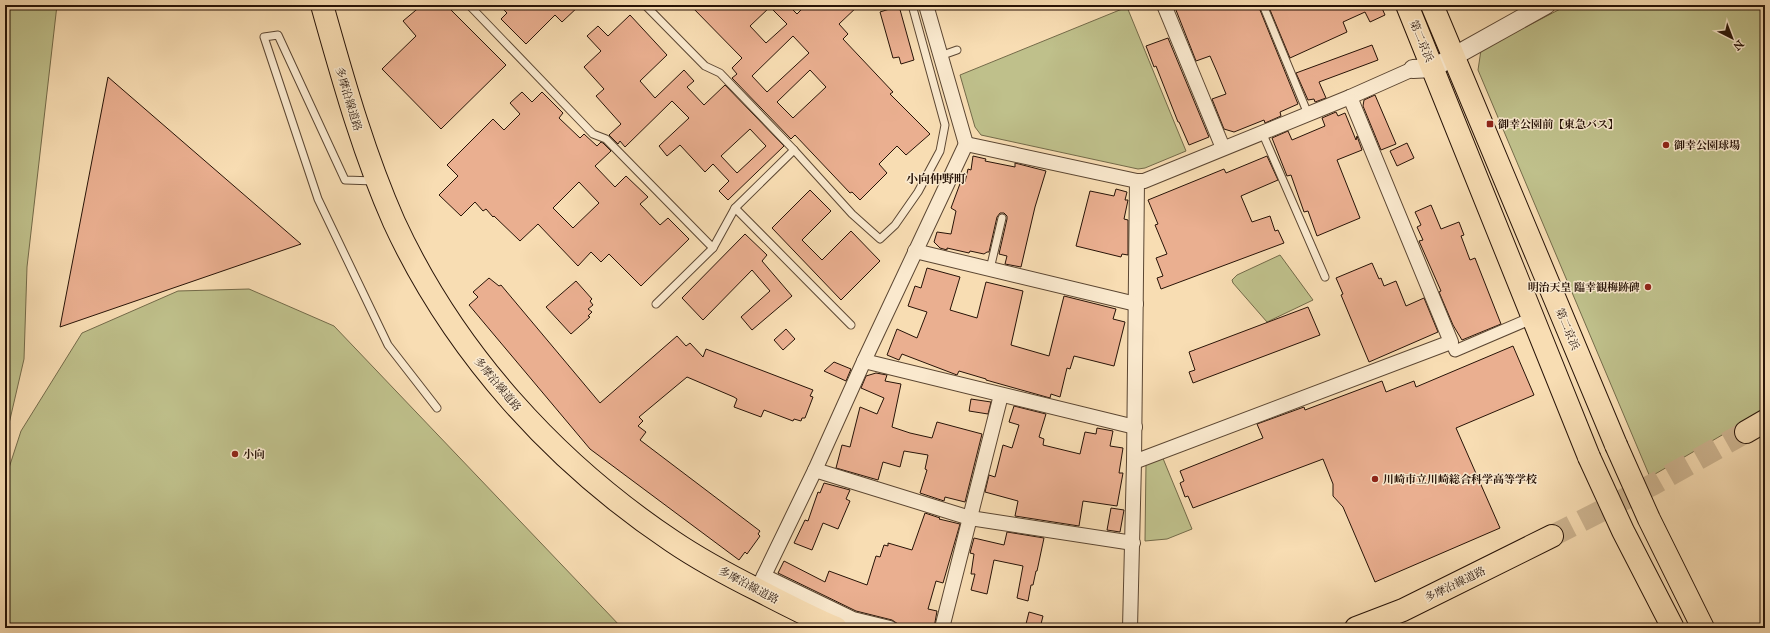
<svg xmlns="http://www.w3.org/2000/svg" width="1770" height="633" font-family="'IM FELL Great Primer','Noto Serif JP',serif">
<rect width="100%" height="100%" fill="#f8ddb3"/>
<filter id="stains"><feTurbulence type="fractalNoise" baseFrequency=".005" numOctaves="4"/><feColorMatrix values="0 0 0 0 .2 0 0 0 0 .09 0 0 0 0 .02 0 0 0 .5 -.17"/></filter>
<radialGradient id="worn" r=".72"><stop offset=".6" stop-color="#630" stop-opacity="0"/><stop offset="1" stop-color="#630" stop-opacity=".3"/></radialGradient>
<g fill="#bfc08b" stroke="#736a49">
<polygon points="5,5 57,5 27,267 24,359 5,441"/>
<polygon points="1568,5 1765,5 1765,410 1650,477 1478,70 1481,50"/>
<polygon points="1127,7 1186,151 1145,168 1138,169 981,135 975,127 960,75"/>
<polygon points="1280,255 1313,300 1267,322 1233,283 1232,280 1237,275"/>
<polygon points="249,289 334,326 622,628 5,628 6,477 21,431 82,333 178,291"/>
<polygon points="1162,456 1192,529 1167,539 1145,541 1146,463"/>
</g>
<g fill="#eaaf90" stroke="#271307" fill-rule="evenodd">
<polygon points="422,5 446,5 506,65 441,129 382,69 416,36 403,21"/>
<polygon points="499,5 580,5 562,22 555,15 526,44 501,19 507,13"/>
<path d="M690,5H788L797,14L806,5H859L839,24L848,34L843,39L893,92L890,94L930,134L906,155L897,146L879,164L887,173L860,200L852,192L850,193L795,135L791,139L732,78L737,74L732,68L742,58ZM770,7L787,24L766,43L750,26ZM793,36L809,53L767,92L752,76ZM810,70L826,87L793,118L777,102Z"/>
<polygon points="1174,5 1258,5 1298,104 1280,112 1281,116 1265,123 1264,120 1234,132 1224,129 1212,99 1226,94 1217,72 1210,56 1196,61"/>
<polygon points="1268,5 1383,5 1381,6 1385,15 1370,22 1365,12 1343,22 1347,32 1290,58"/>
<polygon points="899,6 914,60 901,64 899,57 893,58 880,12"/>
<path d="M630,15L667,55L640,81L655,98L684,70L694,81L687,87L704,105L725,85L784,146L728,200L719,191L729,181L713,164L705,172L680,145L667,156L659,146L689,118L672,101L625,147L620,141L618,144L609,135L621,124L596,96L604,89L584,67L601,51L587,36L598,26L608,36ZM750,129L766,146L737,173L721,156Z"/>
<polygon points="1168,38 1209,137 1189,145 1179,122 1178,122 1156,66 1154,67 1146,46"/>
<polygon points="1372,45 1378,60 1319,82 1326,98 1315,102 1314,99 1308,100 1296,73"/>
<polygon points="108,77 301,244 60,327"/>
<path d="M522,92L532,102L542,92L563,113L559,118L580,138L584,134L597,146L601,142L603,143L611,151L595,166L615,187L626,176L648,197L640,204L660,225L668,218L689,239L641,286L609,254L601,262L591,252L578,266L538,224L520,241L494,216L493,217L486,209L483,211L475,202L461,216L439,195L458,176L447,165L493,119L504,130L520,114L510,103ZM579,182L599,203L573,228L553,208Z"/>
<polygon points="1375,95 1396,144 1381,150 1363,106 1364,100"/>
<polygon points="1336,112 1338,116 1345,113 1356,140 1357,136 1362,150 1337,160 1360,218 1317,236 1308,211 1304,212 1291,175 1287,176 1272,138 1288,131 1292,140 1325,126 1322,118"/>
<polygon points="1407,143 1414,158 1397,166 1390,151"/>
<polygon points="973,156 986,159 985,161 1015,167 1015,163 1046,171 1035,207 1021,267 1005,264 1007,256 999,254 1007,219 1007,216 1004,213 1000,213 997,217 989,252 987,252 984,254 970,251 969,253 947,248 947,250 940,248 934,242 937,232 951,234 956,211 951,208 961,181 965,182 968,169 971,170"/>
<polygon points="1267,156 1278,180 1241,196 1252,222 1270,216 1275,231 1278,230 1284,243 1161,289 1157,278 1163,276 1156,258 1167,254 1155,225 1158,224 1148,200 1224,169 1226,173"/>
<polygon points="1116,189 1127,192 1125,200 1128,200 1124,219 1128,220 1128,255 1122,254 1121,257 1076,246 1090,191 1114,196"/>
<polygon points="810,190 831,211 802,240 822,260 851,231 880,261 841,300 772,228"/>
<polygon points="1431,205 1441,229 1459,222 1464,235 1461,236 1470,260 1475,258 1501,324 1462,340 1453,325 1439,292 1441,291 1419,241 1423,240 1417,227 1421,225 1415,212"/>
<polygon points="745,234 767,255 762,261 792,296 752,330 741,317 770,291 752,270 703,320 682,298"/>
<polygon points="1372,263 1379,279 1381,278 1384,286 1396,281 1406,306 1424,298 1438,332 1369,362 1341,295 1343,294 1336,278"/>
<polygon points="927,268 960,277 950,310 977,318 986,282 1023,291 1011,345 1049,356 1064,296 1116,309 1113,319 1125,322 1114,366 1074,356 1070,369 1067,368 1060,397 1051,394 1050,398 986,380 986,379 959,371 957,375 902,354 899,360 887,355 897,329 917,338 927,312 908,306 915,286 921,288"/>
<polygon points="489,278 499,286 501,285 600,403 677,336 686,346 690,343 703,357 706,349 813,390 810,396 813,397 805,418 802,418 801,421 794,419 793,421 764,410 761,417 734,407 737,399 734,397 687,377 639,417 643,421 638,426 646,432 640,440 760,531 758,534 760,536 747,554 745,552 739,560 590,449 469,305 478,297 473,292"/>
<polygon points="576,281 592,299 590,301 593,305 588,309 592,312 588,316 590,317 571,334 546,307"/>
<polygon points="1308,307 1320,335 1193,383 1189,372 1195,370 1189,352"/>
<polygon points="786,329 795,339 783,350 774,340"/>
<polygon points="1513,346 1534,395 1456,428 1500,528 1375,582 1343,507 1333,496 1333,484 1323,459 1193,508 1188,496 1185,497 1180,483 1184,481 1180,471 1263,438 1257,424 1304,407 1305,410 1382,381 1386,392 1414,381 1416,387"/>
<polygon points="834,362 851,369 846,381 824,371"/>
<polygon points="876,373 887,375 885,381 901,384 892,427 910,433 932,438 937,422 982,434 965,502 945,497 944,501 920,493 927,470 925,469 928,455 904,451 900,467 883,462 878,480 836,468 842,445 850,447 860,407 877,414 884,398 861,388 866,376"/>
<polygon points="971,399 991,402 988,414 969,411"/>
<polygon points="1014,406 1046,414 1039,437 1044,439 1043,445 1080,454 1085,432 1096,434 1097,428 1113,431 1110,446 1123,448 1119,473 1123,473 1117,506 1083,501 1079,526 1015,516 1018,501 985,492 989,475 995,477 1003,445 1012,448 1019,425 1009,422"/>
<polygon points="824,483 850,490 846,499 850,501 838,529 823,523 812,550 794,543 805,520 808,521 818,492 820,493"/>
<polygon points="1111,508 1124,510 1120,532 1107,530"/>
<polygon points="925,513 940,518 939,519 960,524 943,583 936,581 928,609 937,611 934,628 914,628 898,624 892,620 856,611 778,573 784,561 825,582 829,571 867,585 876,556 880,557 884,545 888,546 888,543 912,550"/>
<polygon points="1007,532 1044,538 1037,571 1036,571 1033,585 1031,585 1028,601 1017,598 1023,566 994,560 987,594 971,590 975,574 971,574 974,554 970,553 974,538 1004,545"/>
<polygon points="1029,612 1043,616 1040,628 1025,628"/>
</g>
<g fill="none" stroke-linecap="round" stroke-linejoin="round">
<polyline stroke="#ceb591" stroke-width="22" stroke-dasharray="22 11" stroke-linecap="butt" points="1552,536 1654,484 1746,432"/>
<defs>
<g id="service">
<polyline points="469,5 593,134 606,139 713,248"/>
<polyline points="645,5 705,66 720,73 794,150 852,214 880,239 895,225 918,192 940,151 945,125 912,5"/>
<polyline points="1263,5 1308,114"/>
<polyline points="940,56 957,50"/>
<polyline points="1262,132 1325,277"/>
<polyline points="375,181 345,180 278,35 264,37 318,199 388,345 437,408"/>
<polyline points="735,208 851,325"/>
<polyline points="990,269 1002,218"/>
<polyline points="656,304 713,248 735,208 794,150"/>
</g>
<polyline id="pedestrian" points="1451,342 1455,351 1532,318"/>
<g id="minor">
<polyline points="926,5 966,144"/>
<polyline points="1164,5 1223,148"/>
<polyline points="1137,181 1134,462 1451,342 1350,97"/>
<polyline points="915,251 1136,304"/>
<polyline points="864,361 1135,427"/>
<polyline points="815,470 970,518 1133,543"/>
<polyline points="764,576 853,619 890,628"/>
<polyline points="757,590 815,470 864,361 966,144 1137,181 1144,181 1350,97 1413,69"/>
<polyline points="942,628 1001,395"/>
<polyline points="1130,628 1134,462"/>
</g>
<polyline id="tertiary" points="1413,69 1433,68 1546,5"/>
<g id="primary">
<path d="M322,5C343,79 363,152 394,222C454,352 554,462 672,541C700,560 730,576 760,591C785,604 810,617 836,628"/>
<polyline points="1746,432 1765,421"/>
<polyline points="1356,628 1403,610 1552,536"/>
</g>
<g id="trunk">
<polyline points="1407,5 1589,457"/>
<polyline points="1432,5 1616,445"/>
</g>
</defs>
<use href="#service" stroke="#5b4632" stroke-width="9"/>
<use href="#pedestrian" stroke="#5b4632" stroke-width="13"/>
<use href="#minor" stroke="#5b4632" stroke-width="16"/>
<use href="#tertiary" stroke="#5b4632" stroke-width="20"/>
<use href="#primary" stroke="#271307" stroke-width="24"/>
<use href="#trunk" stroke="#271307" stroke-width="24"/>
<use href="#service" stroke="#fae9ce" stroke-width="7"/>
<use href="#pedestrian" stroke="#fae9ce" stroke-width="11"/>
<use href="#minor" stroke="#fae9ce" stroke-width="14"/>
<use href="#tertiary" stroke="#fae9ce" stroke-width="18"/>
<use href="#primary" stroke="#f8ddb3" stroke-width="22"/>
<use href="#trunk" stroke="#f8ddb3" stroke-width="22"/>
<defs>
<g id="trunk-bridge">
<polyline points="1616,445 1649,519 1703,628"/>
<polyline points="1589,457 1623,531 1673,628"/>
</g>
</defs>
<use href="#trunk-bridge" stroke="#271307" stroke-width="24" stroke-linecap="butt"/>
<use href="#trunk-bridge" stroke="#f8ddb3" stroke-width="22"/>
</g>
<g fill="#8f2418" stroke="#fae9ce" stroke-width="1.5">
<rect x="1486" y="120" width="8" height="8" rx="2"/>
<circle cx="1666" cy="145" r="4"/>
<circle cx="1648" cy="287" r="4"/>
<circle cx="235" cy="454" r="4"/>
<circle cx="1375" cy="479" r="4"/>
</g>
<g text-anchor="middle" stroke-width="3" stroke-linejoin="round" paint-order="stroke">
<g font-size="11" fill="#271307" stroke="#fae9ce">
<text transform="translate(1422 41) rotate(67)" y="4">第二京浜</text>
<text transform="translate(349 99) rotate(73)" y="4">多摩沿線道路</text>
<text transform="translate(1568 329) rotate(67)" y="4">第二京浜</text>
<text transform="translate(498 384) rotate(50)" y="4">多摩沿線道路</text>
<text transform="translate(1455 584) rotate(-26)" y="4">多摩沿線道路</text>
<text transform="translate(749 585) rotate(28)" y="4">多摩沿線道路</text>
</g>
<g font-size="11" font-weight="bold" fill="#271307" stroke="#fae9ce" text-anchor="start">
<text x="1498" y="128">御幸公園前【東急バス】</text>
<text x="1674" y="149">御幸公園球場</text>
<text x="1640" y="291" text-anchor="end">明治天皇 臨幸観梅跡碑</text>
<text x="243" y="458">小向</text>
<text x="1383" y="483">川崎市立川崎総合科学高等学校</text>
</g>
<g font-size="12" font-weight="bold" fill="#271307" stroke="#fae9ce">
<text x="936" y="183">小向仲野町</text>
</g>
</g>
<rect width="1770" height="633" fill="none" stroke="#f8ddb3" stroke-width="20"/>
<rect x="6" y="6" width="1758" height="621" fill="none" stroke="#271307" stroke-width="2"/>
<rect x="10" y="10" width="1750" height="613" fill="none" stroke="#271307"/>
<g transform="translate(1732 38) rotate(138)" stroke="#fae9ce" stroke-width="3" paint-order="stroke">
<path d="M0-3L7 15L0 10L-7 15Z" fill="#271307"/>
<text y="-6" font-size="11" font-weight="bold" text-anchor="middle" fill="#271307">N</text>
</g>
<rect width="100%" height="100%" filter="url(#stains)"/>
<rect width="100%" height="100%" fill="url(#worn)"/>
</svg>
